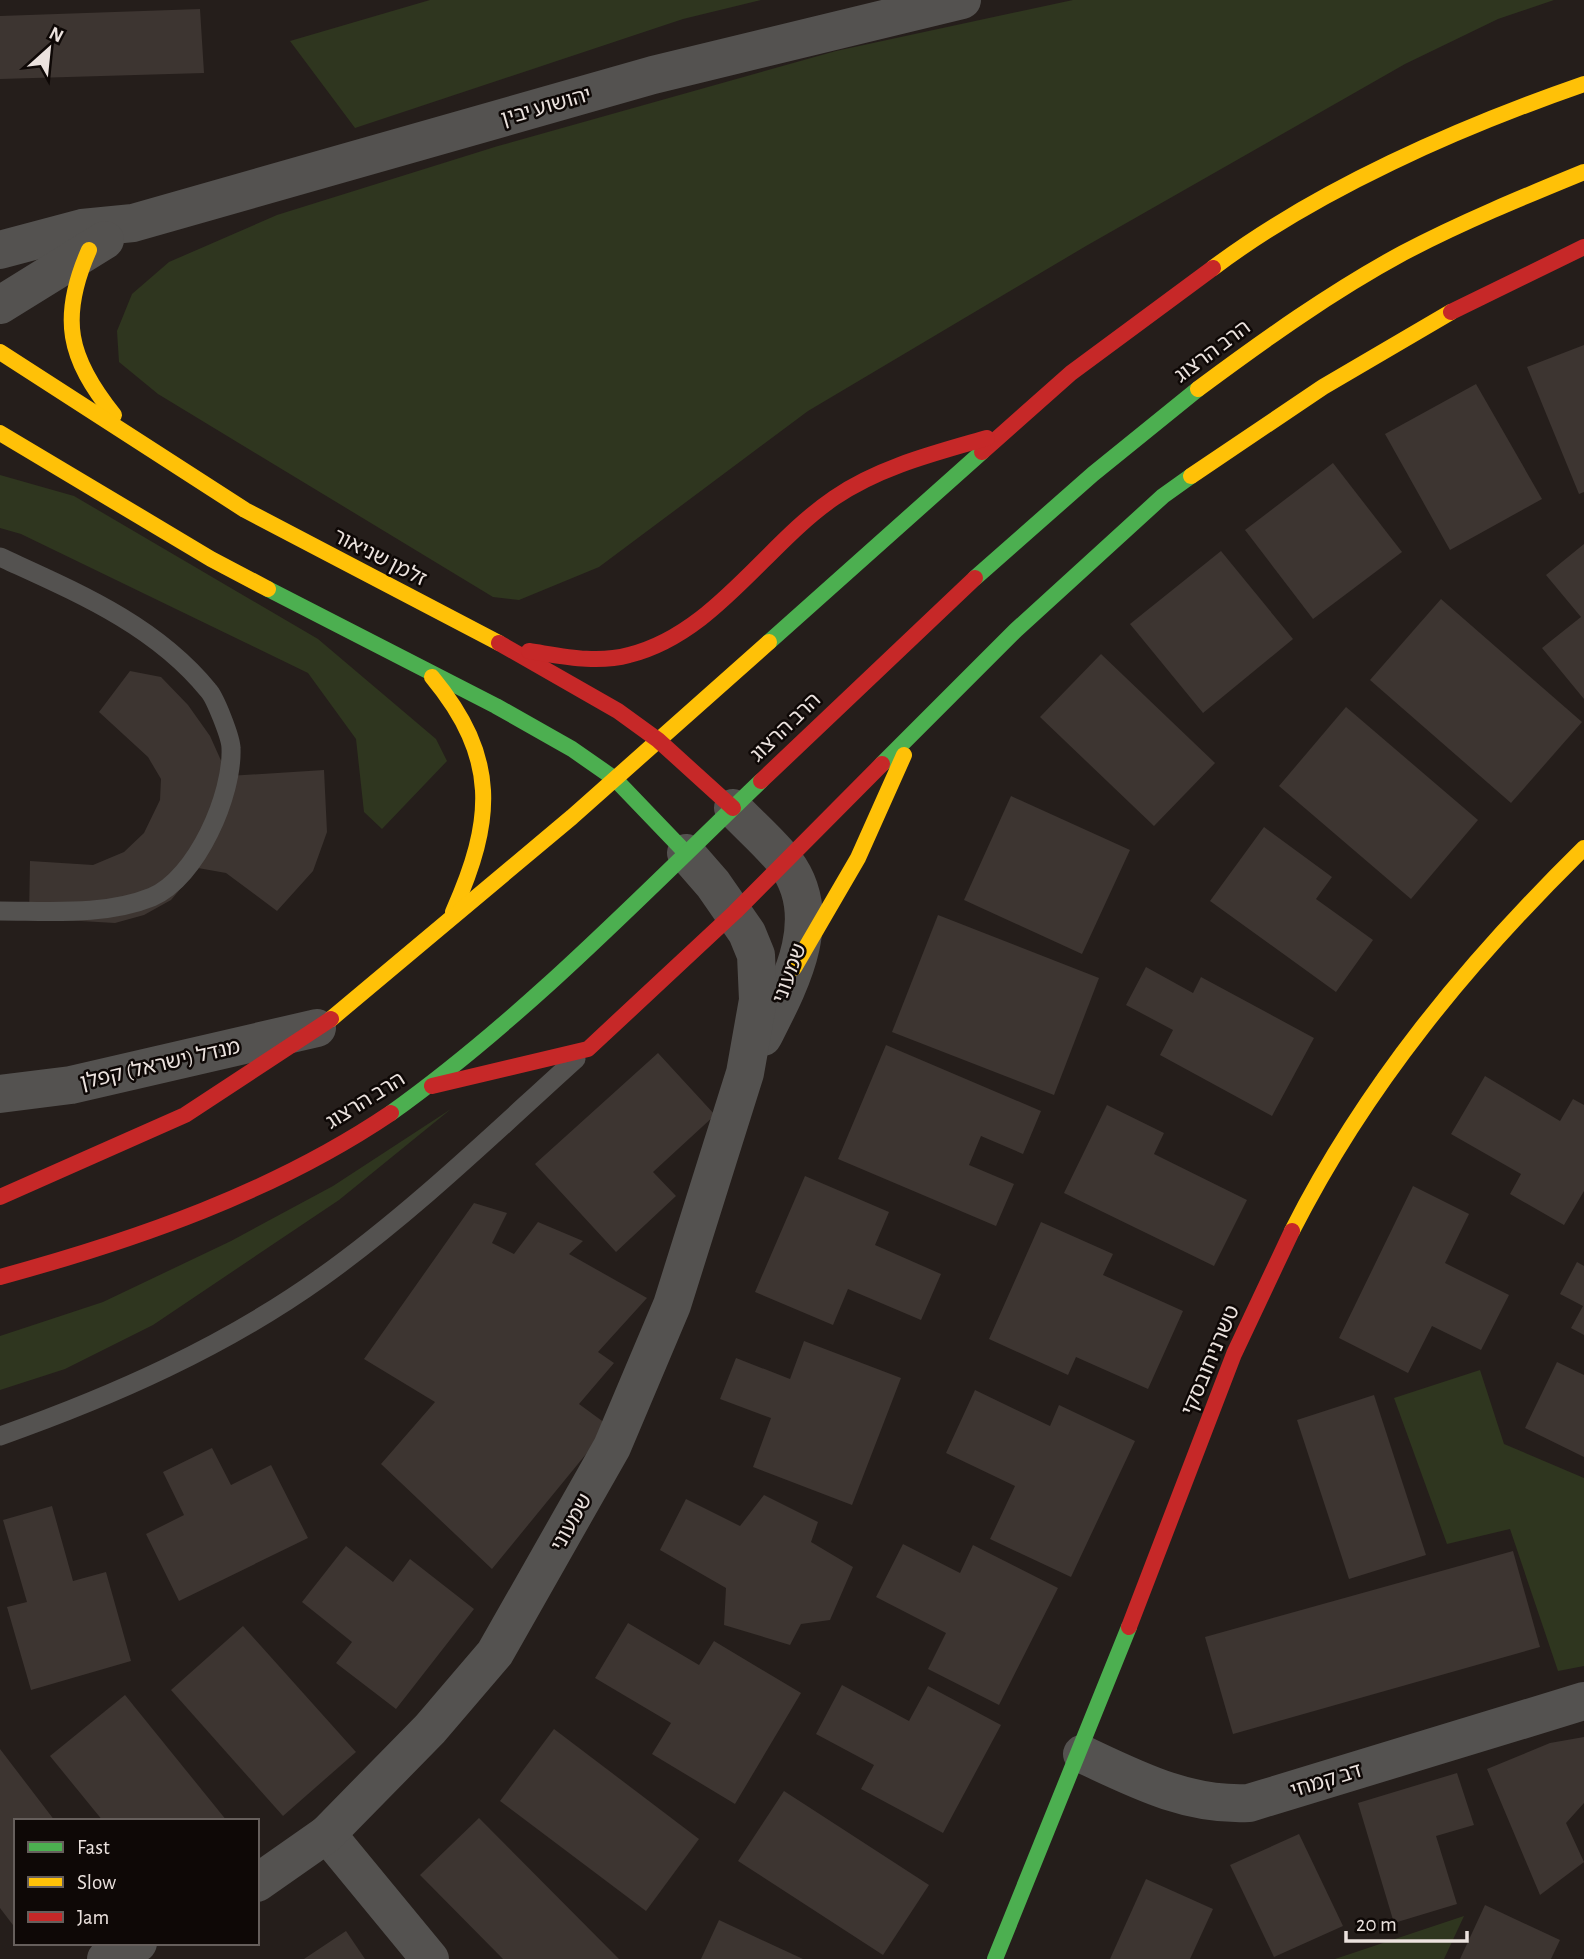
<svg xmlns="http://www.w3.org/2000/svg" width="1584" height="1959" font-family="'Alegreya Sans','Noto Sans Hebrew',sans-serif">
<rect width="100%" height="100%" fill="#251e1b"/>
<g fill="#2f361f">
<polygon points="430,0 761,0 683,19 355,128 290,41"/>
<polygon points="1073,0 1554,0 1498,19 1405,64 1086,246 808,411 599,567 519,600 493,597 158,394 119,362 117,331 132,294 169,262 277,215 498,146 836,51"/>
<polygon points="0,475 74,496 318,639 436,739 447,761 382,829 364,812 356,739 308,673 21,534 0,528"/>
<polygon points="451,1109 339,1200 153,1325 65,1369 0,1390 0,1336 103,1302 231,1241 333,1186"/>
<polygon points="1480,1370 1504,1444 1584,1478 1584,1666 1558,1671 1510,1529 1447,1544 1394,1398"/>
<polygon points="1464,1916 1444,1959 1335,1959"/>
</g>
<g fill="#3d3531">
<polygon points="200,9 204,73 0,79 0,16"/>
<polygon points="1584,345 1584,492 1579,494 1527,367"/>
<polygon points="1476,384 1542,499 1450,550 1385,434"/>
<polygon points="1333,463 1402,552 1313,619 1245,530"/>
<polygon points="1584,544 1584,699 1542,648 1581,617 1546,575"/>
<polygon points="1221,551 1293,639 1203,713 1130,624"/>
<polygon points="1441,599 1582,722 1511,803 1370,680"/>
<polygon points="1101,654 1215,763 1154,826 1040,717"/>
<polygon points="130,671 161,677 188,705 210,736 228,776 324,770 327,832 313,871 277,911 226,873 198,868 171,900 144,915 115,923 29,918 30,861 93,865 124,852 144,833 160,800 161,779 148,757 99,712"/>
<polygon points="1346,707 1478,820 1411,899 1279,786"/>
<polygon points="1011,796 1130,850 1082,954 964,900"/>
<polygon points="1264,827 1332,877 1316,899 1373,940 1336,992 1210,901"/>
<polygon points="938,915 1099,978 1054,1095 892,1032"/>
<polygon points="1146,967 1193,993 1201,977 1314,1038 1272,1116 1160,1055 1173,1030 1126,1005"/>
<polygon points="886,1045 1041,1111 1023,1154 981,1136 969,1165 1014,1184 996,1226 838,1159"/>
<polygon points="658,1053 715,1115 653,1172 676,1196 616,1252 535,1164"/>
<polygon points="1485,1076 1560,1121 1573,1099 1584,1105 1584,1191 1564,1225 1510,1194 1521,1174 1451,1134"/>
<polygon points="1107,1105 1164,1133 1154,1154 1247,1200 1214,1266 1064,1193"/>
<polygon points="805,1176 889,1212 875,1245 941,1274 921,1320 848,1289 833,1325 755,1292"/>
<polygon points="1413,1186 1469,1214 1445,1263 1509,1295 1481,1350 1432,1326 1408,1373 1339,1338"/>
<polygon points="474,1203 507,1213 492,1243 514,1254 538,1222 583,1241 569,1254 647,1298 598,1352 614,1363 579,1404 609,1426 492,1569 381,1464 435,1402 364,1359"/>
<polygon points="1041,1222 1113,1254 1103,1275 1183,1311 1148,1389 1076,1357 1068,1375 989,1339"/>
<polygon points="1577,1262 1584,1266 1584,1335 1571,1328 1583,1306 1560,1294"/>
<polygon points="804,1341 901,1378 852,1505 753,1467 771,1418 720,1399 736,1358 790,1379"/>
<polygon points="1557,1362 1584,1375 1584,1457 1525,1428"/>
<polygon points="975,1390 1050,1426 1059,1405 1135,1441 1071,1577 990,1539 1015,1486 946,1453"/>
<polygon points="1374,1395 1426,1555 1349,1579 1297,1420"/>
<polygon points="212,1448 231,1485 271,1465 308,1538 179,1601 146,1534 184,1515 163,1472"/>
<polygon points="764,1495 818,1522 811,1542 853,1567 830,1620 801,1624 790,1645 724,1625 726,1588 660,1550 686,1499 740,1526"/>
<polygon points="52,1506 73,1581 106,1572 131,1661 31,1690 7,1607 27,1602 3,1520"/>
<polygon points="903,1544 960,1573 973,1545 1058,1588 999,1705 928,1669 946,1633 876,1597"/>
<polygon points="346,1546 393,1582 410,1559 474,1609 396,1709 336,1663 352,1642 302,1602"/>
<polygon points="1513,1551 1540,1647 1233,1734 1205,1637"/>
<polygon points="628,1623 699,1665 714,1641 801,1693 735,1804 652,1754 671,1723 595,1678"/>
<polygon points="243,1626 356,1752 283,1816 171,1690"/>
<polygon points="842,1685 909,1721 928,1686 1001,1725 943,1833 861,1789 874,1765 816,1734"/>
<polygon points="125,1695 227,1821 103,1821 50,1756"/>
<polygon points="554,1729 699,1839 646,1911 500,1801"/>
<polygon points="1584,1737 1584,1803 1566,1823 1584,1862 1540,1895 1487,1769 1550,1743"/>
<polygon points="0,1749 55,1821 16,1821 16,1929 0,1908"/>
<polygon points="1457,1773 1474,1825 1436,1836 1457,1904 1394,1923 1358,1803"/>
<polygon points="784,1791 929,1885 883,1955 738,1861"/>
<polygon points="479,1818 619,1959 503,1959 420,1875"/>
<polygon points="1299,1834 1343,1926 1274,1957 1230,1865"/>
<polygon points="1146,1879 1213,1909 1190,1959 1110,1959"/>
<polygon points="1485,1905 1560,1940 1551,1959 1460,1959"/>
<polygon points="719,1920 803,1959 701,1959"/>
<polygon points="346,1931 365,1959 304,1959"/>
</g>
<g fill="none" stroke-linecap="round" stroke-linejoin="round">
<g stroke="#545250" stroke-width="19">
<path d="M0,557C76,592 154,624 208,690C215,697 231,738 231,748C233,794 197,878 152,897C105,916 50,911 0,911"/>
<path d="M0,1436C113,1396 224,1347 322,1277C413,1212 494,1133 576,1059"/>
</g>
<g stroke="#545250" stroke-width="38">
<polyline points="0,250 82,228 133,223 653,75 962,0"/>
<polyline points="0,305 105,240"/>
<path d="M733,808C750,826 770,843 785,862C827,917 790,984 763,1037"/>
<polyline points="0,1094 71,1085 317,1028"/>
<path d="M1082,1754C1137,1780 1188,1806 1249,1803L1584,1701"/>
<polyline points="327,1834 430,1959"/>
<polyline points="257,1883 327,1834 430,1729 495,1653 612,1447 672,1305 745,1073 758,1000 756,955 747,933 713,884 686,853"/>
<polyline points="106,1959 138,1943"/>
</g>
<g stroke="#4caf50" stroke-width="16">
<polyline points="975,578 1093,474 1198,389"/>
<polyline points="268,589 496,706 572,749 615,779 686,853"/>
<polyline points="769,642 982,452"/>
<polyline points="882,764 1016,630 1163,496 1191,476"/>
<path d="M391,1113C525,1017 642,895 761,781"/>
<polyline points="995,1959 1129,1627"/>
</g>
<g stroke="#ffc107" stroke-width="16">
<path d="M89,250C59,318 68,358 114,415"/>
<path d="M1213,268C1318,189 1460,127 1584,84"/>
<polyline points="0,352 245,510 499,643"/>
<path d="M1198,389C1264,340 1331,292 1403,253C1462,222 1523,197 1584,172"/>
<polyline points="0,433 211,559 268,589"/>
<polyline points="1191,476 1323,387 1451,312"/>
<path d="M432,677C499,758 494,820 453,912"/>
<polyline points="794,968 858,858 904,755"/>
<polyline points="331,1019 572,817 769,642"/>
<path d="M1292,1231C1366,1085 1468,962 1584,848"/>
</g>
<g stroke="#c62828" stroke-width="16">
<polyline points="1451,312 1584,247"/>
<polyline points="982,452 1071,373 1213,268"/>
<polyline points="499,643 618,711 658,740 733,808"/>
<path d="M529,651C562,656 596,664 629,655C714,634 765,545 834,498C879,467 935,453 987,438"/>
<polyline points="761,781 975,578"/>
<polyline points="432,1086 588,1049 735,912 882,764"/>
<polyline points="0,1197 185,1115 331,1019"/>
<path d="M0,1277C136,1240 274,1192 391,1113"/>
<polyline points="1129,1627 1234,1354 1292,1231"/>
</g>
</g>
<g text-anchor="middle" stroke-width="5" stroke-linejoin="round" paint-order="stroke">
<g font-size="21" fill="#ebe2de" stroke="#0e0806">
<text transform="translate(546 106) rotate(-16)" y="7">יהושוע יבין</text>
<text transform="translate(1212 351) rotate(-37)" y="7">הרב הרצוג</text>
<text transform="translate(380 557) rotate(27)" y="7">זלמן שניאור</text>
<text transform="translate(785 727) rotate(-44)" y="7">הרב הרצוג</text>
<text transform="translate(789 973) rotate(-70)" y="7">שמעוני</text>
<text transform="translate(160 1064) rotate(-13)" y="7">מנדל (ישראל) קפלן</text>
<text transform="translate(365 1100) rotate(-32)" y="7">הרב הרצוג</text>
<text transform="translate(1210 1360) rotate(-67)" y="7">טשרניחובסקי</text>
<text transform="translate(571 1522) rotate(-61)" y="7">שמעוני</text>
<text transform="translate(1326 1780) rotate(-17)" y="7">דב קמחי</text>
</g>
</g>
<rect x="14" y="1819" width="245" height="126" fill="#0e0806" stroke="#665f5c" stroke-width="2"/>
<rect x="28" y="1842" width="35" height="10" fill="#4caf50" stroke="#665f5c" stroke-width="2"/>
<text x="77" y="1854" font-size="21" fill="#ebe2de">Fast</text>
<rect x="28" y="1877" width="35" height="10" fill="#ffc107" stroke="#665f5c" stroke-width="2"/>
<text x="77" y="1889" font-size="21" fill="#ebe2de">Slow</text>
<rect x="28" y="1912" width="35" height="10" fill="#c62828" stroke="#665f5c" stroke-width="2"/>
<text x="77" y="1924" font-size="21" fill="#ebe2de">Jam</text>
<g transform="translate(49 49) rotate(27)" stroke="#0e0806" stroke-width="5" paint-order="stroke">
<path d="M0-5L12 26L0 18L-12 26Z" fill="#ebe2de"/>
<text y="-10" font-size="19" font-weight="bold" text-anchor="middle" fill="#ebe2de">N</text>
</g>
<path d="M1346 1931v10h121v-10" fill="none" stroke="#ebe2de" stroke-width="3.5"/>
<text x="1356" y="1931" font-size="21" fill="#ebe2de" stroke="#0e0806" stroke-width="5" paint-order="stroke">20 m</text>
</svg>
